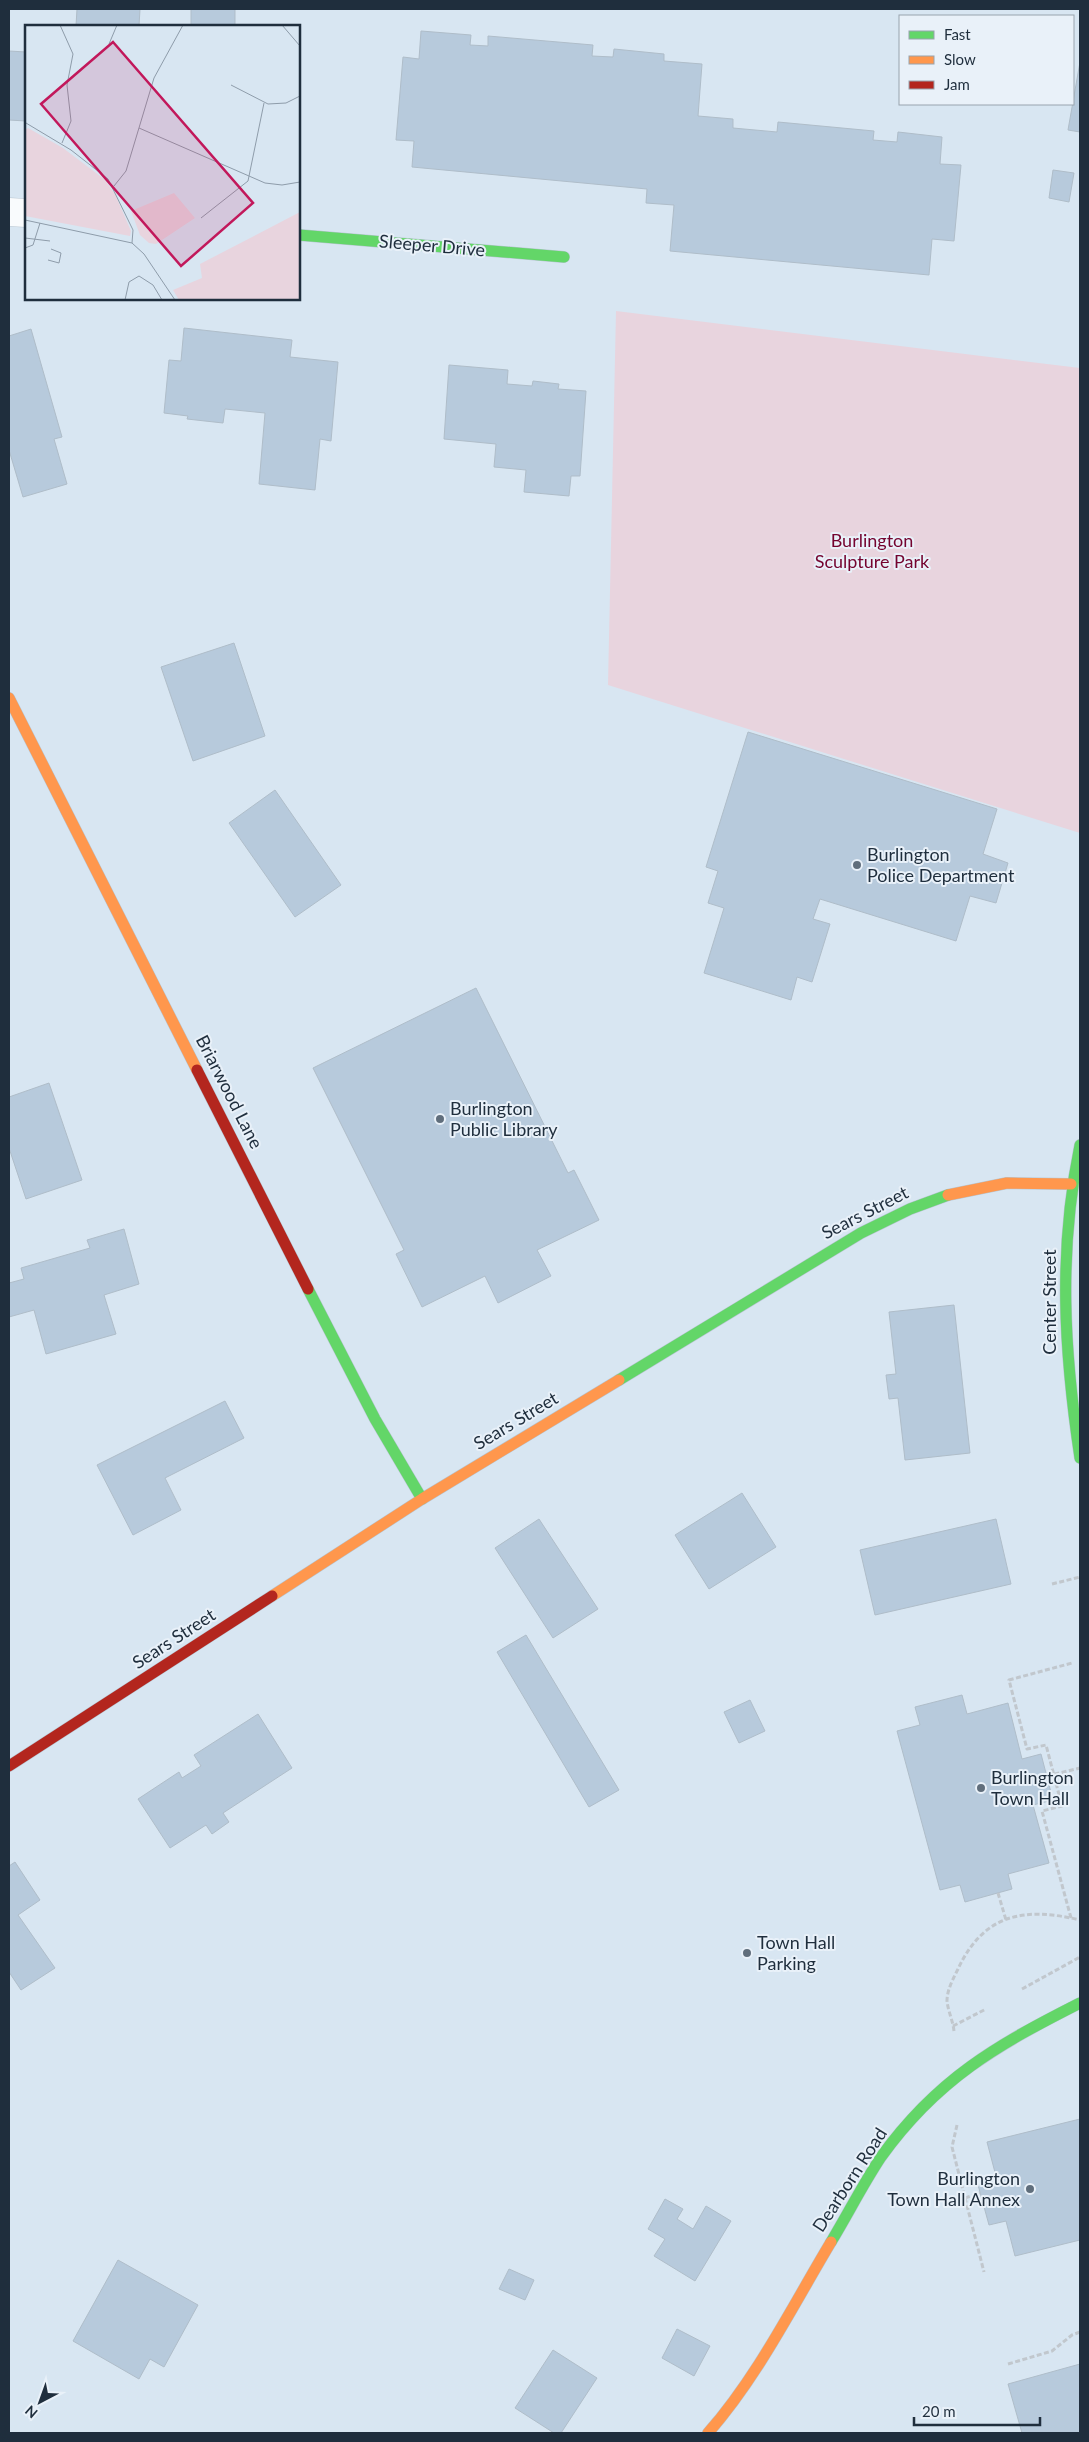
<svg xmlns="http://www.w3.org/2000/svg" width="1089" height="2442" font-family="Lato,sans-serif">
<rect width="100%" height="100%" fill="#d8e6f2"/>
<polygon fill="#e8d4de" points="616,311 1080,368 1080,833 608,685"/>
<g fill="#b7cadc" stroke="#afbdc9">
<polygon points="77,9 140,9 139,26 76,26"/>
<rect x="191" y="9" width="44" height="17"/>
<polygon points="421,31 471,35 470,45 488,46 488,36 593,45 592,56 613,57 614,49 664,54 664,61 702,64 698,116 733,119 733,128 777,132 778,122 874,131 873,140 897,142 898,132 942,137 940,164 961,165 954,241 932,239 929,275 670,251 674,205 646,203 647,189 412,167 414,141 396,140 403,57 419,59"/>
<polygon points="9,51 26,52 26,121 9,120"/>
<polygon points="1080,62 1080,132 1068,130"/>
<polygon points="1053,170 1074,173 1069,202 1049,198"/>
<polygon points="184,328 292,340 290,357 338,362 331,441 320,439 315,490 259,484 265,413 225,409 223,423 187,419 188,416 164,413 169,360 181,361"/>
<polygon points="31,329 62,437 54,439 67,484 23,497 9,450 9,336"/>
<polygon points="449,365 508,370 507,384 532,386 533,381 559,384 558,389 586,391 580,476 571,476 569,496 524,492 526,470 494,467 496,444 444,439"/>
<polygon points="234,643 265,736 193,761 161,667"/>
<polygon points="748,732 997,809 983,854 1008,863 996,903 970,896 956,941 820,899 813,919 830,924 812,982 797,977 791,1000 704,973 724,908 708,903 718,871 706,867"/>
<polygon points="275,790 341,885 295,917 229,823"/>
<polygon points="476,988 568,1173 574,1170 599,1220 537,1250 551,1276 498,1303 485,1276 422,1307 396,1254 404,1250 313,1068"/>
<polygon points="49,1083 82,1180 26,1199 9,1148 9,1097"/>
<polygon points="124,1229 139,1284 104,1295 116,1334 46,1354 34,1310 9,1317 9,1283 24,1279 21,1268 90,1248 87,1240"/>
<polygon points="954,1305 970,1453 905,1460 898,1398 889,1399 886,1375 896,1374 889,1312"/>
<polygon points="225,1401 244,1438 165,1478 181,1510 133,1535 97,1465"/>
<polygon points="742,1493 776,1547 709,1589 675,1535"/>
<polygon points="539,1519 598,1609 553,1638 495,1548"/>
<polygon points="996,1519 1011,1584 875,1615 860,1550"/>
<polygon points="526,1635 619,1790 589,1807 497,1652"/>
<polygon points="962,1695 967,1714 1008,1703 1022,1759 1041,1754 1053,1800 1033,1805 1049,1863 1008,1874 1012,1889 965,1902 960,1885 940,1890 897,1731 920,1725 915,1707"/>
<polygon points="750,1700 765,1731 739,1743 724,1712"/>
<polygon points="258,1714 292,1768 223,1813 229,1822 212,1834 206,1825 170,1848 138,1799 179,1772 182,1778 201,1766 194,1755"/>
<polygon points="15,1862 40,1900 18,1915 55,1968 21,1990 9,1972 9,1866"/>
<polygon points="1080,2119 1080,2240 1015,2256 1006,2221 989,2225 978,2185 997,2180 987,2142"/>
<polygon points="665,2199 683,2209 677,2219 693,2229 706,2206 731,2221 695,2281 654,2256 665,2239 648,2229"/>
<polygon points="118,2260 198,2305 164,2367 150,2359 139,2379 73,2341"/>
<polygon points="509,2269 534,2280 525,2300 499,2289"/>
<polygon points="677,2329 710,2346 694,2376 662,2358"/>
<polygon points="553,2350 597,2378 561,2433 554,2433 515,2408"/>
<polygon points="1080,2364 1080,2433 1022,2433 1008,2384"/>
</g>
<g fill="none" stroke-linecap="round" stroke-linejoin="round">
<defs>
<polyline id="street" points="9,212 26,213"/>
<g id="fast">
<polyline points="299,235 564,257"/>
<path d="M1080,1145C1058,1252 1064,1351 1080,1458"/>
<polyline points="308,1289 375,1419 422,1499"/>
<polyline points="619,1380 861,1233 910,1209 948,1195"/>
<path d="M831,2242C848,2214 863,2184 881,2157C937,2079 997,2045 1080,2003"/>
</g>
<g id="slow">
<polyline points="9,698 197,1070"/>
<polyline points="948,1195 1007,1183 1071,1184"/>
<polyline points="272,1596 422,1499 619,1380"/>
<path d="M708,2433C758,2376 792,2307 831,2242"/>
</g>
<g id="jam">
<polyline points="197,1070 308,1289"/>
<polyline points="9,1766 272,1596"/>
</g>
</defs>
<use href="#street" stroke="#b6c4d0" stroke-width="29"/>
<use href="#fast" stroke="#b6c4d0" stroke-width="12"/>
<use href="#slow" stroke="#b6c4d0" stroke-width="12"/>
<use href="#jam" stroke="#b6c4d0" stroke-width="12"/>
<g stroke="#c1c7cd" stroke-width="3" stroke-dasharray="5 2.5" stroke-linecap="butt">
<polyline points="1052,1584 1080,1577"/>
<polyline points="1047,1776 1080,1768"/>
<polyline points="998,1893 1006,1920"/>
<polyline points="1071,1918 1042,1811 1062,1806 1046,1745 1027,1749 1009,1680 1072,1663"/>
<polyline points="1022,1989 1080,1957"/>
<polyline points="953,2026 986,2009"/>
<path d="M954,2031C953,2021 948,2011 947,2001C947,1990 953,1979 958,1969C984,1913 1025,1907 1080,1920"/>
<polyline points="957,2125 952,2147 984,2272"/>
<polyline points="965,2198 980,2193"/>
<polyline points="1008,2364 1052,2351 1072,2335 1080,2332"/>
</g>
<use href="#street" stroke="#f9fbfd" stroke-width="28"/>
<use href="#fast" stroke="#63d668" stroke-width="11"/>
<use href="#slow" stroke="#ff974d" stroke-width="11"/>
<use href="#jam" stroke="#b3261e" stroke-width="11"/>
</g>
<g fill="#606e7c" stroke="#e9f1f9" stroke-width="2">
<circle cx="857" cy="865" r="5"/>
<circle cx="440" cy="1119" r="5"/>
<circle cx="981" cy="1788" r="5"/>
<circle cx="747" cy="1953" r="5"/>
<circle cx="1030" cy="2189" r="5"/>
</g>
<g text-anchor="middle" stroke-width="4" stroke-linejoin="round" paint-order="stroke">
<g font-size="18" fill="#1f2e3d" stroke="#e9f1f9">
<text transform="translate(432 246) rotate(5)" y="6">Sleeper Drive</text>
<text transform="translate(229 1092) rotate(63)" y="6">Briarwood Lane</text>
<text transform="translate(865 1213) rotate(-27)" y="6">Sears Street</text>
<text transform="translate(1050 1302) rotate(-90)" y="6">Center Street</text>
<text transform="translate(516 1421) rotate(-31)" y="6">Sears Street</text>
<text transform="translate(174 1639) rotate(-33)" y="6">Sears Street</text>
<text transform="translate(850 2180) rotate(-57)" y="6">Dearborn Road</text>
</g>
<g font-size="18" fill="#74042f" stroke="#e9f1f9">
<text x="872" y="547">Burlington<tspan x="872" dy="21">Sculpture Park</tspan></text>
</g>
<g font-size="18" fill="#1f2e3d" stroke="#e9f1f9" text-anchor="start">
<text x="867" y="861">Burlington<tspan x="867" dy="21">Police Department</tspan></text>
<text x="450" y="1115">Burlington<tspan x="450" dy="21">Public Library</tspan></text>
<text x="991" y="1784">Burlington<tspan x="991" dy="21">Town Hall</tspan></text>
<text x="757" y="1949">Town Hall<tspan x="757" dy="21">Parking</tspan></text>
<text x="1020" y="2185" text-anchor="end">Burlington<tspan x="1020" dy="21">Town Hall Annex</tspan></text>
</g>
</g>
<g transform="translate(25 25)">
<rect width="275" height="275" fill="#d8e6f2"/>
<path d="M3,103L38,123L79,154L90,169L106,206L105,211L0,191V105ZM149,168L170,193L131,219L124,218L115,210L106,186ZM275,187V275H154L148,265L177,253L175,239Z" fill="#e8d4de"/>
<path fill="none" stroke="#8e9caa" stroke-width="1" d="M35,0L48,29L42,60L46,96L37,118M257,0L275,21M84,19L92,0M206,60L243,79L261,78L275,71M1,98L46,125L83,154L108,205L107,218L119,229L150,275M114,103L240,158L257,160L275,157M89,161L101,146L129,53L158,0M176,193L223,156L239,78M0,195L107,218M0,213L25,216M0,223L8,220L15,198M23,235L34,238L36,228L26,224M100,275L104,257L114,251L128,260L137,275"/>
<path fill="#c2185b" fill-opacity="0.15" stroke="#c2185b" stroke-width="2.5" d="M88,17L228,178L156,241L16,79Z"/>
<rect width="275" height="275" fill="none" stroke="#1f2e3d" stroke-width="2.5"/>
</g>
<rect width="1089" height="2442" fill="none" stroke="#1f2e3d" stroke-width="20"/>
<rect x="899" y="15" width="175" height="90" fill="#e9f1f9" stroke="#98a3ae"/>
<rect x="909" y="31" width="25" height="8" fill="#63d668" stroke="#98a3ae"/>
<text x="944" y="40" font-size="15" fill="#1f2e3d">Fast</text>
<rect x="909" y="56" width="25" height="8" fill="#ff974d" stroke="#98a3ae"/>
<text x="944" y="65" font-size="15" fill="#1f2e3d">Slow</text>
<rect x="909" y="81" width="25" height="8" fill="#b3261e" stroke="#98a3ae"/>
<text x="944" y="90" font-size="15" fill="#1f2e3d">Jam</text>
<g transform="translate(40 2402) rotate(221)" stroke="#e9f1f9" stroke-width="4" paint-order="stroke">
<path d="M0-4L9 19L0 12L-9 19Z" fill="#1f2e3d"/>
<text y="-8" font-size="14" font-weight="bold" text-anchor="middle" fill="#1f2e3d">N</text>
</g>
<path d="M914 2417v8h126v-8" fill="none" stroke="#1f2e3d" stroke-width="2.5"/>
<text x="922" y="2417" font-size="15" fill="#1f2e3d" stroke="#e9f1f9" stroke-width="4" paint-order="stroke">20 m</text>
</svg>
